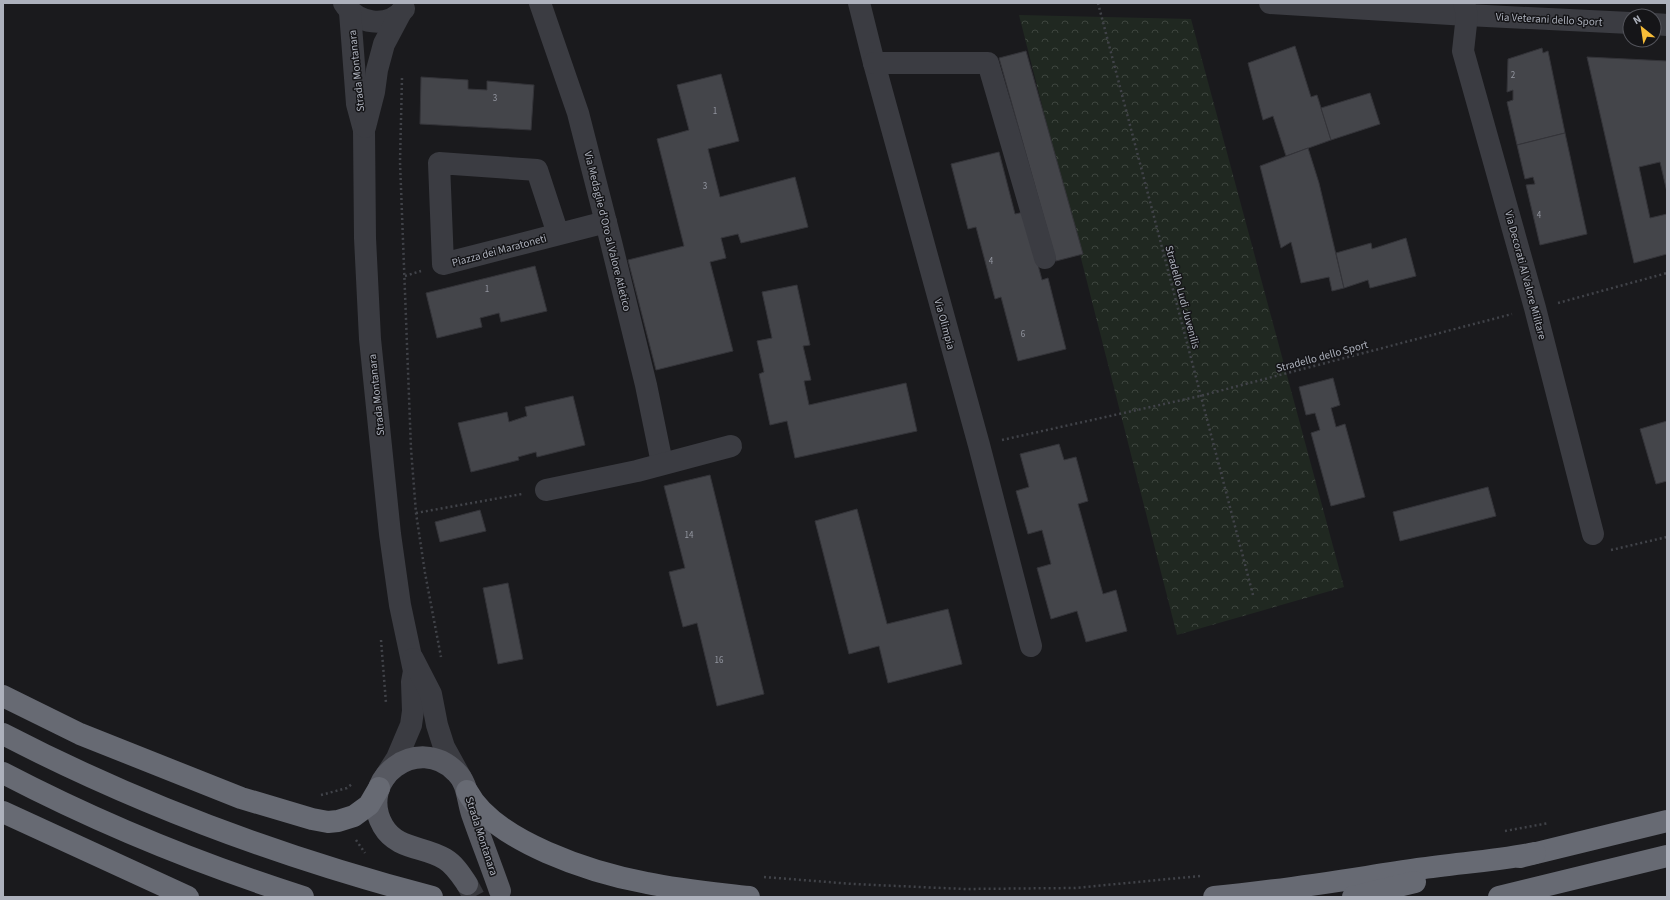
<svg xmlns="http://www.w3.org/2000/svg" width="1670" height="900" font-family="'Source Sans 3',sans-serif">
<defs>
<pattern id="forest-crowns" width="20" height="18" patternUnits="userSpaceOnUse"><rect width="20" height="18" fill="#202821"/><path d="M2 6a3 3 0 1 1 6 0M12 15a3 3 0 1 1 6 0" fill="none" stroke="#3e453f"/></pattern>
</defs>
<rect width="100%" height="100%" fill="#1a1a1d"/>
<polygon fill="url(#forest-crowns)" points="1019,15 1191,19 1344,587 1177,635"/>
<g fill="#44454a" stroke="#343439">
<polygon points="1295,46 1311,97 1317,95 1331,140 1286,156 1273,116 1263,120 1248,63"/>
<polygon points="1542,48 1543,53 1548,51 1565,133 1517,145 1507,102 1513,100 1513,90 1507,92 1508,59"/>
<polygon points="1026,51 1083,254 1056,261 999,58"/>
<polygon points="1587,57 1667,61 1667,192 1660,162 1639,167 1650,218 1667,214 1667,254 1634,263"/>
<polygon points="721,74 739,141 708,149 720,197 795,177 808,227 741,243 738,234 721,238 726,258 710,262 733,351 656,370 628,260 684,246 657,139 689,130 677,85"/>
<polygon points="421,77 468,80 468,89 487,90 487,81 534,85 531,130 420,124"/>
<polygon points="1370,93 1380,124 1331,140 1321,108"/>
<polygon points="1565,133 1587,234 1540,245 1526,185 1535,184 1533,177 1525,179 1517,145"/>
<polygon points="1308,148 1319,183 1344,288 1332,291 1329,277 1301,283 1291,242 1281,248 1260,166"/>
<polygon points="999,152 1015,214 1024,212 1042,280 1048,278 1066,349 1018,361 1001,297 995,299 976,227 968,229 951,164"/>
<polygon points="1406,238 1416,276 1370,288 1368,280 1344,288 1336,253 1371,243 1372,249"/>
<polygon points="535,266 547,311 501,322 499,313 480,318 482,327 437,338 426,293"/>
<polygon points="797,285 810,345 803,346 811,380 804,381 809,405 906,383 917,431 795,458 787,421 770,425 759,374 764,372 757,341 772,338 762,292"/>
<polygon points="1333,378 1340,405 1331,408 1336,427 1345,424 1365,497 1331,506 1311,433 1320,430 1315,413 1306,415 1299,387"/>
<polygon points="573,396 585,445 537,457 536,452 518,457 519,460 471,472 458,423 507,412 509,422 527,416 525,407"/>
<polygon points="1667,421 1667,481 1656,484 1640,429"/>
<polygon points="1059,444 1064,460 1076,457 1088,501 1078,504 1103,594 1116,590 1127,631 1086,642 1077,611 1051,619 1037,568 1051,564 1042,530 1028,534 1016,491 1029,487 1020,454"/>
<polygon points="710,475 764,694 717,706 697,623 683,627 669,572 685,568 664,486"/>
<polygon points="1488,487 1496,516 1400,541 1393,512"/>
<polygon points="857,509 887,624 948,609 962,664 888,683 879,646 849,654 815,521"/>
<polygon points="480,510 486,531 440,542 435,522"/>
<polygon points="508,583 523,659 498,664 483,588"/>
</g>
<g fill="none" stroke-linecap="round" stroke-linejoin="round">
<polyline stroke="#37383d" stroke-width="22" stroke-dasharray="22 11" stroke-linecap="butt" points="467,884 474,897"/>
<g stroke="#414349" stroke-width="2.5" stroke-dasharray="2 3" stroke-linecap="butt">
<polyline points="1098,3 1253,595"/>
<polyline points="402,78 400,162 411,449 416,513 425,573 441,657"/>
<polyline points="405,276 421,271"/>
<polyline points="1558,303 1667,273"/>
<polyline points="1002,440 1200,396 1512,314"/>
<polyline points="416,513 522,494"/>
<polyline points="1611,550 1667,537"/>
<polyline points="381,640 386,703"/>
<polyline points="321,795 347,788 352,784"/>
<polyline points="1505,831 1549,823"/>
<polyline points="356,840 365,853"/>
<polyline points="764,877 853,884 964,889 1075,888 1200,876"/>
</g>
<g stroke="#3b3c42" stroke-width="22">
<path d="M344,3C357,24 387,29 404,9"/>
<polyline points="540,3 578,113 611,242 646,385 662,463"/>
<polyline points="859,3 874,63 979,445 1031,646"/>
<polyline points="1270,3 1467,15 1630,23"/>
<polyline points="1464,3 1467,15 1463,51 1535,308 1593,534"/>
<polyline points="350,12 357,104 364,130 365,238 370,339 390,534 400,605 414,671 412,682 413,711 411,725 397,758 385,777"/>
<polyline points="1654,24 1667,25"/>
<polyline points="874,63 988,63 1045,258"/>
<polyline points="365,127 374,92 377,70 384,44 401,12"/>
<polyline points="558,234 537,170 439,163 443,264 606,222"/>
<polyline points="546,490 637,471 731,446"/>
<polyline points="413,659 431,694 437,725 444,747 461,778"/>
</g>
<path stroke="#575961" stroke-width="22" d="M467,884C461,875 455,865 445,859C424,846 397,850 383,826C356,779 418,733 456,772C468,783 467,799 472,814C481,840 491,865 500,891"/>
<g stroke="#676a73" stroke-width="22">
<polyline points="3,696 80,734 241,798 312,819 328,822 338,821 354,816 369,805 379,788"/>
<path d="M3,734C140,805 283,858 432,897"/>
<path d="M3,773C99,823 199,864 303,897"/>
<path d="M467,791C494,842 593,873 647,883C680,890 715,893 749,897"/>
<polyline points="3,812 188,897"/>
<polyline points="1520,857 1667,821"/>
<path d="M1214,897C1282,891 1350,879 1418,869C1457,863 1496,861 1535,853"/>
<polyline points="1353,897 1415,882"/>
<polyline points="1499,897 1667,856"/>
</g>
</g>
<g text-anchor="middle" stroke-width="3" stroke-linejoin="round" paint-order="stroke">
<g font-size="9" fill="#9396a0">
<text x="1513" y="78">2</text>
<text x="495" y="101">3</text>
<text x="715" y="114">1</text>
<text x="705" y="189">3</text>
<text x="1539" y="218">4</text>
<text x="991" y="264">4</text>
<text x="487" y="292">1</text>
<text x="1023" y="337">6</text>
<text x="689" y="538">14</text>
<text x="719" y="663">16</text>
</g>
<g font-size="11" fill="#adb1bc" stroke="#151518">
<text transform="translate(1549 19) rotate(3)" y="4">Via Veterani dello Sport</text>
<text transform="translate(356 71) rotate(-96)" y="4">Strada Montanara</text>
<text transform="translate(608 231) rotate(76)" y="4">Via Medaglie d'Oro al Valore Atletico</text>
<text transform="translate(499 250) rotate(-15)" y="4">Piazza dei Maratoneti</text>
<text transform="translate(1526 275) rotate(75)" y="4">Via Decorati Al Valore Militare</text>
<text transform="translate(1183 297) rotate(75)" y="4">Stradello Ludi Juvenilis</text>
<text transform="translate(945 324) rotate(75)" y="4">Via Olimpia</text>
<text transform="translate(1322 356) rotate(-15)" y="4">Stradello dello Sport</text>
<text transform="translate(376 395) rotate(-96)" y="4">Strada Montanara</text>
<text transform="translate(482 836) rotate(72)" y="4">Strada Montanara</text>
</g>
</g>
<rect width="1670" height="900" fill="none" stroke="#adb1bc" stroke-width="8"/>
<g transform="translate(1642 28) rotate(330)"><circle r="19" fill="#151518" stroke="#52535a"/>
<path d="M0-3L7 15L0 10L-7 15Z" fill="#f7bd38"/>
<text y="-6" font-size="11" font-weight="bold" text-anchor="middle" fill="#adb1bc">N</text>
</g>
</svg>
